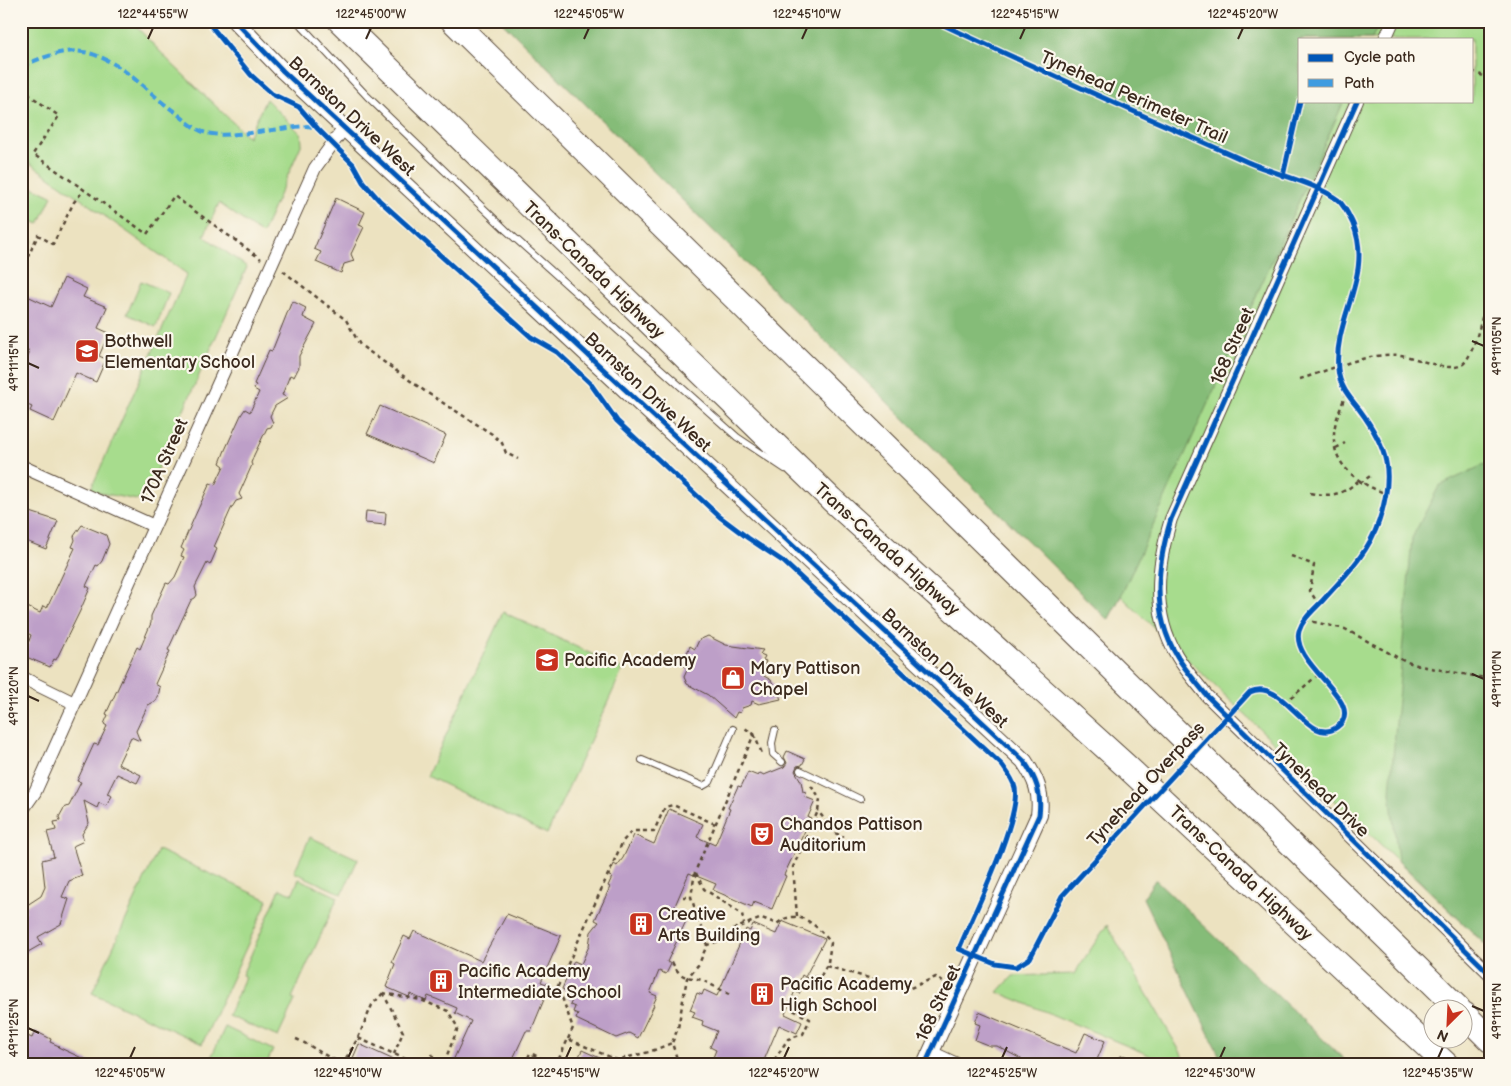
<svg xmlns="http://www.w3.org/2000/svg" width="1511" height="1086" font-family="'Balsamiq Sans',sans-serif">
<rect width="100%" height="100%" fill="#fbf7ec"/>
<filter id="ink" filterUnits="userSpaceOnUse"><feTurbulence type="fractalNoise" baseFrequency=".02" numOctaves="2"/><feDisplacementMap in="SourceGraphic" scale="10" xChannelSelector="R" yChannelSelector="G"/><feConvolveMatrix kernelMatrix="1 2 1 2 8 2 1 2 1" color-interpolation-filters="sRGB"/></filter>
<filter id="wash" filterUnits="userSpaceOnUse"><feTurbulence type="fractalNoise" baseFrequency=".0096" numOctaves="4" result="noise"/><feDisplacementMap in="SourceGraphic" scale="20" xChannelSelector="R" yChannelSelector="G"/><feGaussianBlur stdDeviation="1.12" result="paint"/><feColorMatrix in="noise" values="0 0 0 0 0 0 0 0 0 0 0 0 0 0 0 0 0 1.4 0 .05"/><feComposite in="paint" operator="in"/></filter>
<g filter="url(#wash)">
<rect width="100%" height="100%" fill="#ece2c0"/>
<g fill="#a7dc8d" stroke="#718356" fill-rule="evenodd">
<polygon points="21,21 131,21 170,62 248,137 266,99 301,134 302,143 262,234 219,203 204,236 247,267 145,497 137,500 90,491 187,274 21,157"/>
<path d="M501,21H1490V949L1121,596L1108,620ZM1300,39H1472V101H1300Z"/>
<polygon points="30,186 52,196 39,224 21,216 21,205"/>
<polygon points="21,235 33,240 21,264"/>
<polygon points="141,281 169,293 156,327 127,314"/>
<polygon points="503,612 623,669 547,834 427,776"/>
<polygon points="310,837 358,859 342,894 294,872"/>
<polygon points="158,850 268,900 202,1044 92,993"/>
<polygon points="299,879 338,897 292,998 295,1000 278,1037 228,1016 245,977 242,975 280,889 292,894"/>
<polygon points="1107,925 1188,1065 1173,1065 998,992 1013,976 1074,974"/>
<polygon points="225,1027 273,1050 266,1065 216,1065 209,1062"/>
</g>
<g fill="#85bc78" stroke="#60734b">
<polygon points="501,21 1380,21 1372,39 1300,39 1300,101 1344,101 1121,596 1108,620"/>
<polygon points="1483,465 1490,467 1490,949 1398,860 1390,792 1412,538 1439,486"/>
<polygon points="1155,880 1156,880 1350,1065 1224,1065 1143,898"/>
</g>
<g id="blocks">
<g fill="#bd9fc8">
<polygon points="336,198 365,212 359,225 364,227 351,254 354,261 344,264 341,273 316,262 321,252 314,249"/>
<polygon points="64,278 87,289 83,297 107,307 98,328 109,333 99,356 106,359 96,382 76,373 54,422 30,411 32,407 21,402 21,371 30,352 21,348 21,293 51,307"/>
<polygon points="292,301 306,308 303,317 316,324 299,356 299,367 294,377 290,375 282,395 288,398 275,406 270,416 273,423 271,427 267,428 254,455 251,463 252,465 239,494 242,499 236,501 231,509 214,547 217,549 210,565 207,563 195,587 197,595 195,598 191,600 168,650 170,651 155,684 160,687 158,697 156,701 148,705 136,731 140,741 131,737 118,764 141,775 137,783 117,774 107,794 112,796 106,806 99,803 97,808 84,801 89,823 82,834 84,841 73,846 82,876 69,881 62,897 69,899 61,924 38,937 42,944 21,956 21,914 26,911 24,907 41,896 45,887 42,860 54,857 47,832 56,830 54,822 60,821 59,817 64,808 69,806 81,782 77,781 94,744 98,745 107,726 104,724 108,715 106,714 137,647 140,649 151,623 151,616 166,583 169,584 175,577 184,557 181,556 184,550 181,548 194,518 210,483 215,485 224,466 220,463 225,450 241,415 245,409 250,412 259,392 254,389 256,385 254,384 269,350 272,351"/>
<polygon points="380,406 446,435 434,463 367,434"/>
<polygon points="21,509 58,521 46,549 21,539"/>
<polygon points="366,511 386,513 385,525 365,523"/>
<polygon points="82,525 106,535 109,544 102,561 98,566 96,565 86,586 90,588 80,611 56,660 54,659 50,667 24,656 31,635 21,630 21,604 40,613 43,606 47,608 75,548 72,547 75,540 74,536"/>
<polygon points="708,636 726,645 763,650 760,654 765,656 763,660 766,661 764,666 769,668 764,676 771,680 781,699 759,704 752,701 751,705 742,708 740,713 737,712 734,718 708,695 687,684 684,677 688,668 682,665 690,646 695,649 699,640"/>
<polygon points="787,751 805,759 802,765 797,766 795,771 801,781 803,792 806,793 805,797 815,801 808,817 811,818 784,875 786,876 772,909 754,902 752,907 713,890 716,884 689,873 671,915 686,921 667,962 671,964 666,974 659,971 650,993 657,996 653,1005 654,1005 638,1038 629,1033 616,1038 576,1019 578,1014 573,1012 575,1007 570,1005 572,1000 567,997 569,993 562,989 574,961 581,964 589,946 591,932 599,922 595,920 610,887 608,886 612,877 609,876 614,864 617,866 623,858 634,835 654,844 669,809 703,824 697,837 715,845 730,809 728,808 738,786 741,787 748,772 758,776 760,773 764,775 784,767 787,763 784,757"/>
<polygon points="507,914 561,936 541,982 550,985 531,1031 526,1031 510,1065 451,1065 471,1021 455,1013 457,1008 436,999 428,996 426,1001 410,994 409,997 386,987 395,964 392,962 404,936 410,939 414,931 481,961"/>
<polygon points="782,921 825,939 805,977 802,975 785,1014 802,1022 797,1033 779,1025 762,1065 710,1065 716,1050 710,1047 717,1031 702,1025 703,1021 692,1017 695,1012 690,1010 697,993 702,995 704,990 717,996 746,929 750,931 753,924 776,934"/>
<polygon points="979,1012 1076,1053 1085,1033 1105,1041 1096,1062 1102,1065 1032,1065 997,1046 990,1046 975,1040 980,1025 975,1023"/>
<polygon points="35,1031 51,1039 50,1042 59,1046 58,1047 97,1065 21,1065 21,1033 32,1038"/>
<polygon points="359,1044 405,1065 350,1065"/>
<polygon points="582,1050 615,1065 575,1065"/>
</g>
</g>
</g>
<g filter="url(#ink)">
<use href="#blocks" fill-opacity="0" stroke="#564636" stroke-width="1"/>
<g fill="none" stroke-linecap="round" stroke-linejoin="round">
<defs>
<g id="service">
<polyline points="297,21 367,96 507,231 737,437 785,469"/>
<polyline points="775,730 772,743 773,754 782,762"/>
<polyline points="642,760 703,786 710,782 733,729"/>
<polyline points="800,770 860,799"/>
</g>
<g id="minor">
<polyline points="1385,39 1393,21"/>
<path d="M1357,101L1171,519C1157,565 1151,613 1177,656C1185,670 1197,683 1207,696L1490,974"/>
<polyline points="21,466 154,526"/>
<polyline points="21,677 74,703"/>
<polyline points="21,812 35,792 315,168 344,128"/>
<polyline points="931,1052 959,1065"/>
<polyline points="1121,1065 1123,1062"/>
</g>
<path id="tertiary" d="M235,21L283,71L1024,761C1036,779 1042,793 1039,815L925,1065"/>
<g id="motorway">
<polyline points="340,21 831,499 1125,765 1447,1065"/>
<polyline points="453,21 1458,1008"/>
<polyline points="1464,1014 1490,1040"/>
</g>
</defs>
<use href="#service" stroke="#564636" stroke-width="8"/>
<use href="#minor" stroke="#564636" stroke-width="14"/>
<use href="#tertiary" stroke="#564636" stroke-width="18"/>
<use href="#motorway" stroke="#564636" stroke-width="26"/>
<g stroke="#564636" stroke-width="2.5" stroke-dasharray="4 4" stroke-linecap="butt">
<polyline points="1472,71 1490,79"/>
<polyline points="21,89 59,116 33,154 147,234 174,196 261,259"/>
<polyline points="283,271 346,320 360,345 426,392 492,434 502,443 506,453 518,459"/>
<polyline points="21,272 38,235 53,244 74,202 84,190"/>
<path d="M1300,379C1331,370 1367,352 1400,355C1416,357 1450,374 1463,364C1476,353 1485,303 1490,285"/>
<path d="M1346,393C1342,406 1334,421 1334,435C1332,465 1360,485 1385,493"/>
<polyline points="1336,448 1345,443"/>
<polyline points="1360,483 1373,474"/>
<path d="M1310,493C1330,497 1343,495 1358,481"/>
<polyline points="1291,556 1314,565 1310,591 1319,605"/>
<polyline points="1305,620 1345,629 1404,661 1420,666 1490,679"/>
<polyline points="1285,703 1319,674"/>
<polyline points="754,734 763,756"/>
<polyline points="811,786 820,799 818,811 835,833 844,837"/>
<polyline points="696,873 704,889 742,914 744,924"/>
<polyline points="683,897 691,897"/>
<polyline points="797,916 793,867 818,811"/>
<polyline points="707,945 691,897 695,872 754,734 743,727"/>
<path d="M672,962C683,983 687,974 704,981C712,985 721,990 729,994"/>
<polyline points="826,966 908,989 936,977 944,983"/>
<polyline points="383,993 421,1000 448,1011 458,1028 443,1065"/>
<polyline points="383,993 403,1032 394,1054"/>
<polyline points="358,1038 372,1005 383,993"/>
<path d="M296,1039C313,1046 325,1057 342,1063"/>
<polyline points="568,1039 573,1028 558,986 623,841 632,831 654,831 665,807 673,805 715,824"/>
<polyline points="432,1054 436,1065"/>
<polyline points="342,1065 358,1038 419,1065"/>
<polyline points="525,1065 530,1053 556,1065 568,1039 617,1060 649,1052 672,1043"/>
<path d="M679,1065L672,1043L678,1028L687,978L699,964L707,945L722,940L736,928L762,918L777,924C797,906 818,926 831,943L828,962L821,976L805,979L791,1009L810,1019L803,1034L788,1039L771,1065"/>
</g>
<use href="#service" stroke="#fff" stroke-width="6"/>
<use href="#minor" stroke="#fff" stroke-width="12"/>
<use href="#tertiary" stroke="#fff" stroke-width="16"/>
<use href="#motorway" stroke="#fff" stroke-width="24"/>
<path stroke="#3f9ce0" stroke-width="4" stroke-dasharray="8 4" stroke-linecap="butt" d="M21,66C35,61 50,54 65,52C109,45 143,90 175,112C184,119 195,130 206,133C231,139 282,127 309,126L315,128"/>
<defs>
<g id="cycleway">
<path d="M207,21L251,75L272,94L299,107L318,129L353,164L363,182L379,200L531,337L557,352L590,383L617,421L720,517L748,538L784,562L1002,765C1007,772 1013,779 1015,788C1021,819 972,917 959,949L995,964L1016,967L1030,958L1062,896L1250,692C1284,676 1308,749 1337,727C1369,703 1290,665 1299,631C1303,618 1315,609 1324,599C1346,575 1369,552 1379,521C1395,473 1388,448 1359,409C1349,397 1339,385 1338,369C1333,318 1374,275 1353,224C1349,216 1345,206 1338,200C1315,182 1270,173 1243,160C1140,114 1037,69 935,21"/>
<path d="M235,21L283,71L1024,761C1036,779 1042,793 1039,815L925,1065"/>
<path d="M1357,101L1171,519C1157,565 1151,613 1177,656C1185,670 1197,683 1207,696L1490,974"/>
<polyline points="1283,176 1300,101"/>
</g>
</defs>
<use href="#cycleway" stroke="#fbf7ec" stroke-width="8"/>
<use href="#cycleway" stroke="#0057b8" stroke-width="5"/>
</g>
</g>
<path fill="none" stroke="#3b2a1e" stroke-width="2" d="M148,39L153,28M366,39L371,28M584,39L589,28M802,39L807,28M1020,39L1025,28M1238,39L1243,28M1472,341L1484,346M28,363L39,368M1472,674L1484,679M28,696L39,701M1472,1006L1484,1011M28,1028L39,1033M130,1058L135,1047M348,1058L353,1047M566,1058L571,1047M784,1058L789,1047M1002,1058L1007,1047M1220,1058L1225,1047M1438,1058L1443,1047"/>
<defs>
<symbol id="school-square" viewBox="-11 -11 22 22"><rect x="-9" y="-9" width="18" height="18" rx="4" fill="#c8321e" stroke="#fbf7ec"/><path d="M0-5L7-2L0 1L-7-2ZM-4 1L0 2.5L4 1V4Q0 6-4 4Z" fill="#fff"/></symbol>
<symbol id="shop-square" viewBox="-11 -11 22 22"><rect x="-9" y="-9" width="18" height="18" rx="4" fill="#c8321e" stroke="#fbf7ec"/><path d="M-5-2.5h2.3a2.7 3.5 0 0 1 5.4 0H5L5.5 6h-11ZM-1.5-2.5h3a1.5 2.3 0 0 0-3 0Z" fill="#fff"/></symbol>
<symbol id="theatre-square" viewBox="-11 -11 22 22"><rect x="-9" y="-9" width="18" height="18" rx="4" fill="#c8321e" stroke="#fbf7ec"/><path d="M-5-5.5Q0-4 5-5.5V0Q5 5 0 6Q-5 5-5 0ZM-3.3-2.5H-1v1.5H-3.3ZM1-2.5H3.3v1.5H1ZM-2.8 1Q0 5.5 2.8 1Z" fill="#fff"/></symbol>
<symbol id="building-square" viewBox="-11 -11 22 22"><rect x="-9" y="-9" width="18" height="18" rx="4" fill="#c8321e" stroke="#fbf7ec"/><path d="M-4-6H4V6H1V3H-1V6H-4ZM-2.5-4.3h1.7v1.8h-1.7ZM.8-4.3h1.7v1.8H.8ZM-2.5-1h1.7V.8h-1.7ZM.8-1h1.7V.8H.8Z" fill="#fff"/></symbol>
</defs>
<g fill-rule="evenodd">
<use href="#school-square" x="73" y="337" width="28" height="28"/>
<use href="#school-square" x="533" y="646" width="28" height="28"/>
<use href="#shop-square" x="719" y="664" width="28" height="28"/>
<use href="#theatre-square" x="748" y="820" width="28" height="28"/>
<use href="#building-square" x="627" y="910" width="28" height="28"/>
<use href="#building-square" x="427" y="967" width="28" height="28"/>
<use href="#building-square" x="748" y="980" width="28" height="28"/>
</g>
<g text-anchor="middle" stroke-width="4.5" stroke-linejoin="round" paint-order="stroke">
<g font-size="18" fill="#3b2a1e" stroke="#fbf7ec">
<text transform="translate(1134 97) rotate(24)" y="6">Tynehead Perimeter Trail</text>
<text transform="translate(352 116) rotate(43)" y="6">Barnston Drive West</text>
<text transform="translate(594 270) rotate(44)" y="6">Trans-Canada Highway</text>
<text transform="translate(1232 346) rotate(-66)" y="6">168 Street</text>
<text transform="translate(648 392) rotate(43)" y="6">Barnston Drive West</text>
<text transform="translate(164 461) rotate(-66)" y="6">170A Street</text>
<text transform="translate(887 549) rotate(42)" y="6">Trans-Canada Highway</text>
<text transform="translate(945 668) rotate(43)" y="6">Barnston Drive West</text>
<text transform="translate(1146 784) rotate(-47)" y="6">Tynehead Overpass</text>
<text transform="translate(1321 790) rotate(44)" y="6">Tynehead Drive</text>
<text transform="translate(1241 873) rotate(43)" y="6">Trans-Canada Highway</text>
<text transform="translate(938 1003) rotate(-65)" y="6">168 Street</text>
</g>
<g font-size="18" fill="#3b2a1e" stroke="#fbf7ec" text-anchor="start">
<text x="104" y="347">Bothwell<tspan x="104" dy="21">Elementary School</tspan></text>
<text x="564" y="666">Pacific Academy</text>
<text x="750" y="674">Mary Pattison<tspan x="750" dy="21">Chapel</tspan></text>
<text x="780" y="830">Chandos Pattison<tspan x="780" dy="21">Auditorium</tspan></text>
<text x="658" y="920">Creative<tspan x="658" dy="21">Arts Building</tspan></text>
<text x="458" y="977">Pacific Academy<tspan x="458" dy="21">Intermediate School</tspan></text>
<text x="780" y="990">Pacific Academy<tspan x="780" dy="21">High School</tspan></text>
</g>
</g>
<rect width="1511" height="1086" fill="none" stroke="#fbf7ec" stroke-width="55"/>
<rect x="1298" y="38" width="175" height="65" fill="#fbf7ec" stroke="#aea59a"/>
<rect x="1308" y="54" width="25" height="8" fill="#0057b8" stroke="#aea59a"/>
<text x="1344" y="62" font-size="15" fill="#3b2a1e">Cycle path</text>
<rect x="1308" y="79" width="25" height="8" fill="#3f9ce0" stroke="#aea59a"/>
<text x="1344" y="88" font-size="15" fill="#3b2a1e">Path</text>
<g transform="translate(1448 1024) rotate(204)"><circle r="24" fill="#fbf7ec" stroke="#aea59a"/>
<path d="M0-4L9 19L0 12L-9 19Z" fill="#c8321e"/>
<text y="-8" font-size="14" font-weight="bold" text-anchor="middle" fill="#3b2a1e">N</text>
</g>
<rect x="28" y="28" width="1456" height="1030" fill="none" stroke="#3b2a1e" stroke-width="2"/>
<g font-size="12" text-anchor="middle" fill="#3b2a1e">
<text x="153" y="18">122°44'55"W</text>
<text x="371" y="18">122°45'00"W</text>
<text x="589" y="18">122°45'05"W</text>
<text x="807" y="18">122°45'10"W</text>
<text x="1025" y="18">122°45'15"W</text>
<text x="1243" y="18">122°45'20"W</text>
<text transform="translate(1497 346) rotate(-90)" y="4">49°11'05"N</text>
<text transform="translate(14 363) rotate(-90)" y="4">49°11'15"N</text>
<text transform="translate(1497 679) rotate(-90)" y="4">49°11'10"N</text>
<text transform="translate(14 696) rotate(-90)" y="4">49°11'20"N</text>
<text transform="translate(1497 1011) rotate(-90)" y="4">49°11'15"N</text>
<text transform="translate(14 1028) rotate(-90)" y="4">49°11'25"N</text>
<text x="130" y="1077">122°45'05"W</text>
<text x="348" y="1077">122°45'10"W</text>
<text x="566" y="1077">122°45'15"W</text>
<text x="784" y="1077">122°45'20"W</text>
<text x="1002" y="1077">122°45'25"W</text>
<text x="1220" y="1077">122°45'30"W</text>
<text x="1438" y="1077">122°45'35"W</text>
</g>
</svg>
